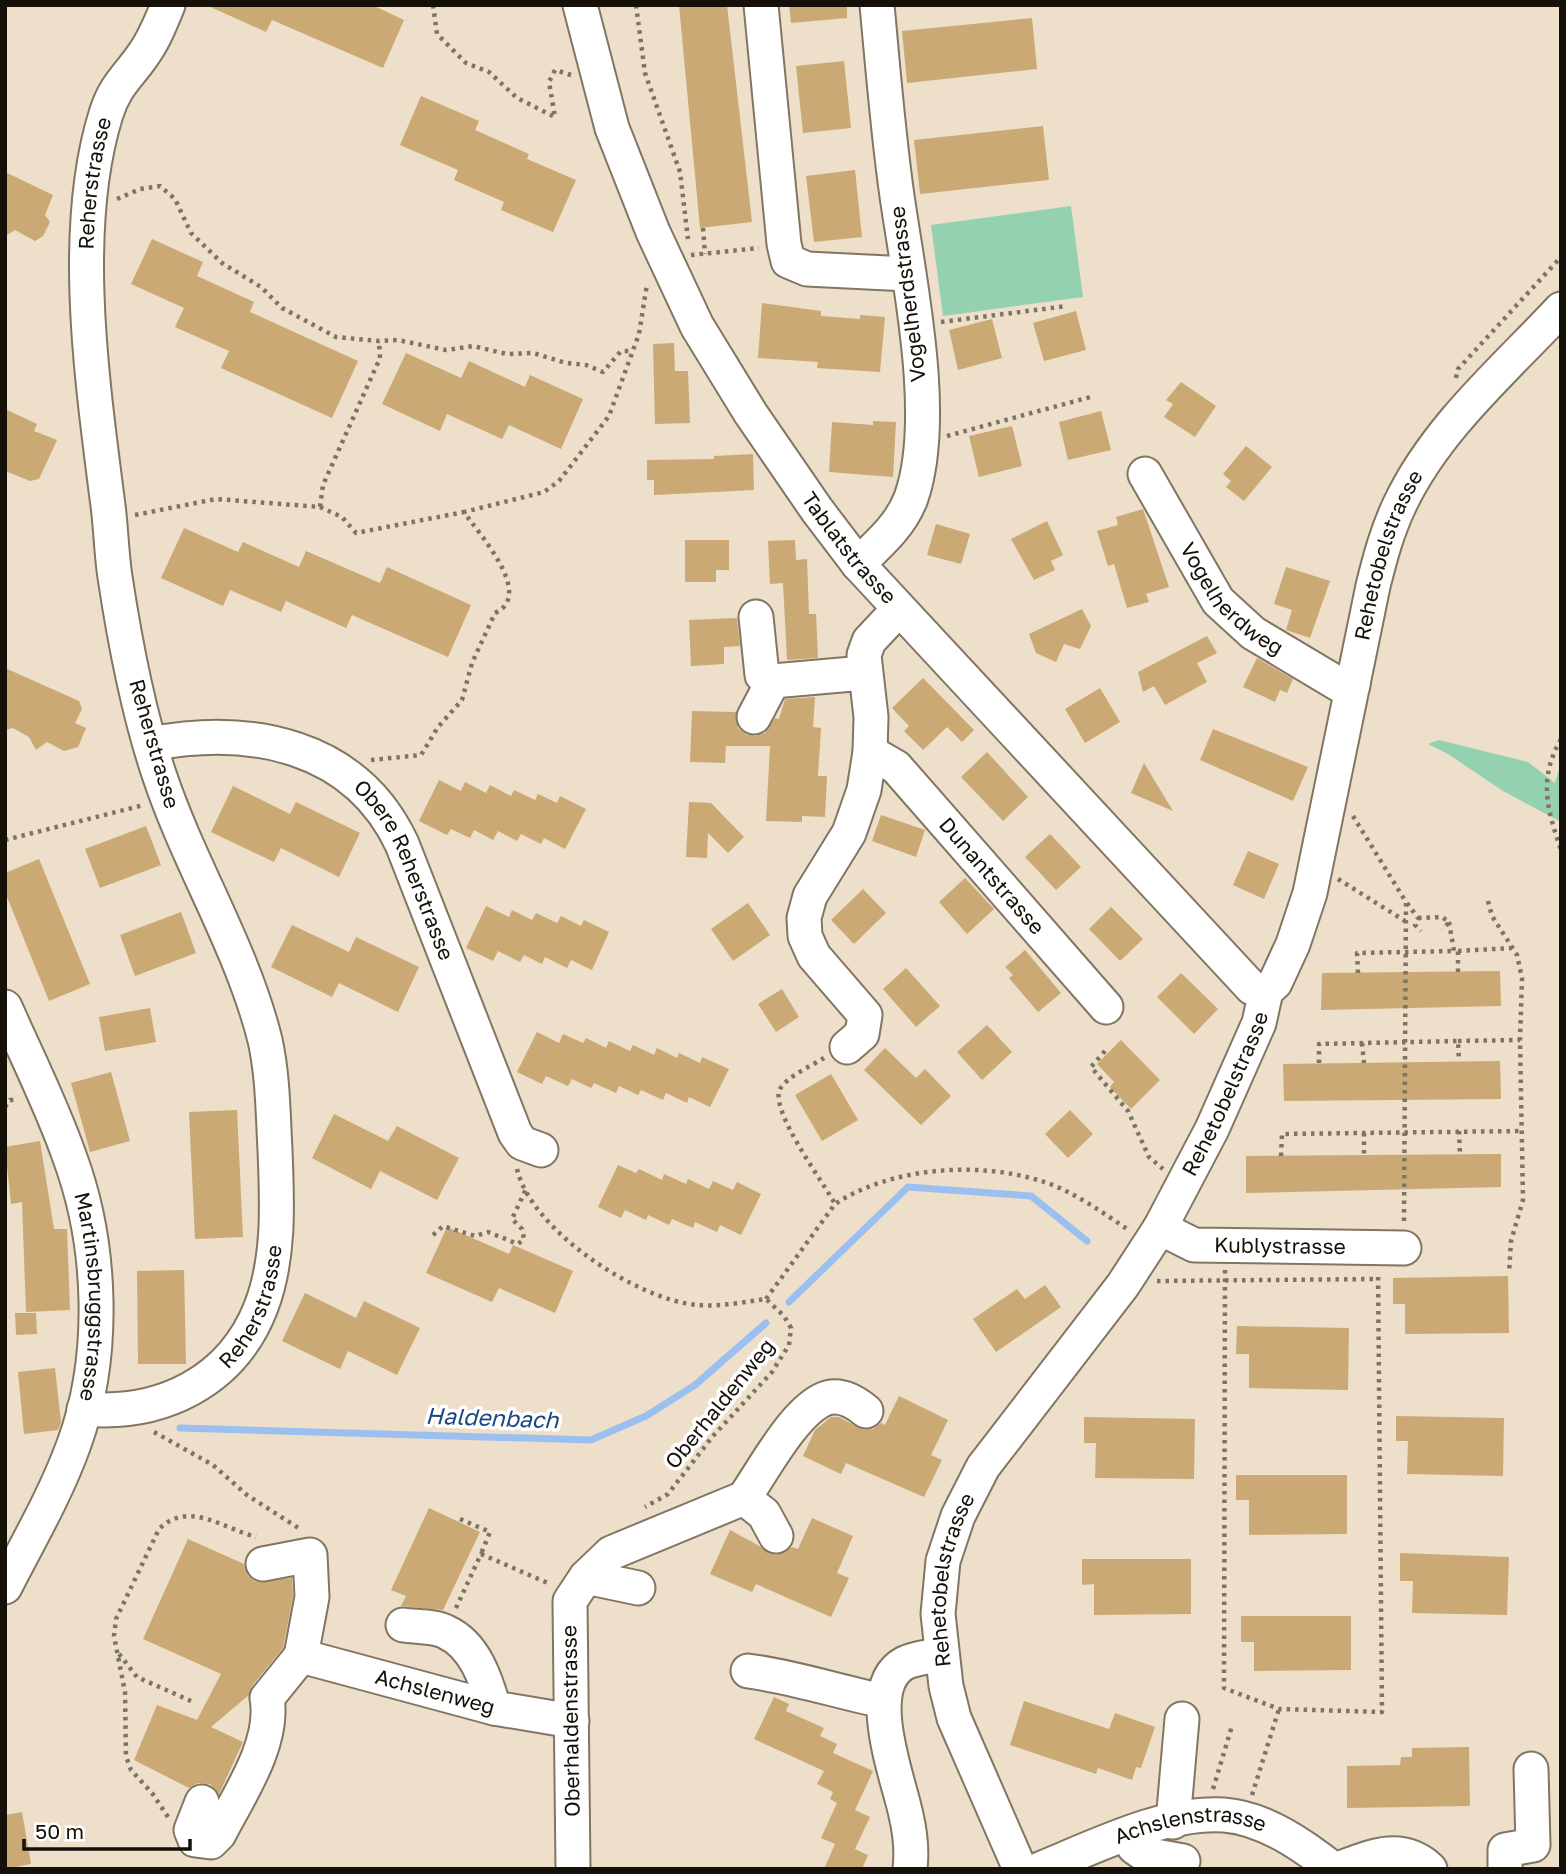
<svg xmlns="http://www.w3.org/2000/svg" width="1566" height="1874" font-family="'Golos Text',sans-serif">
<rect width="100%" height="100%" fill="#eddfc9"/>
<g fill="#94d1b0">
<polygon points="1071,206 1083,297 943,316 931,225"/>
<polygon points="1439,740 1528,762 1555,783 1561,762 1561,822 1503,791 1448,754 1428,744"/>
</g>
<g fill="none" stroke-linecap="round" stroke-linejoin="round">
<g stroke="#9bc0f0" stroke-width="7">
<polyline points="789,1302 908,1187 1031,1196 1087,1241"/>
<polyline points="180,1428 591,1440 646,1416 695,1385 766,1323"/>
</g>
</g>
<g fill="#caa974">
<polygon points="206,5 372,5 404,20 383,68 272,20 266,32"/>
<polygon points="679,5 727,5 752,222 700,228"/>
<polygon points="789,5 847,5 847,18 791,23"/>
<polygon points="1032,18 1037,69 907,83 902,31"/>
<polygon points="844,61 851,128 803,133 796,66"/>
<polygon points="421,96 479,121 475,130 529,154 527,159 576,180 553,232 501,210 504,202 454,180 458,170 400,145"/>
<polygon points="1043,126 1049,180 920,194 914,140"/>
<polygon points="855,170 862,237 814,242 806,176"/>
<polygon points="5,172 53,195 45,215 50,222 43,236 35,241 15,230 5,236"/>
<polygon points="152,239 203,262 197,276 254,302 250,312 358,361 332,418 221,368 229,351 175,327 184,308 131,284"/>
<polygon points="762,303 821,311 821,316 860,319 860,315 885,317 880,372 817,368 818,362 758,358"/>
<polygon points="1076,311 1086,350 1044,361 1033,323"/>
<polygon points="992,319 1002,358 958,370 949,330"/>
<polygon points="674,343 675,371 688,371 690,423 655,424 653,344"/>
<polygon points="406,353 461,378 469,361 525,387 530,375 583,399 561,449 509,425 502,439 447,414 440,431 382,404"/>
<polygon points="1181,382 1216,406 1195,437 1164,417 1173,404 1166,400"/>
<polygon points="5,409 37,424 34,431 57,440 39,479 30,481 5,471"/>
<polygon points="1101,411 1111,450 1068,460 1059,422"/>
<polygon points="873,421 896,422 893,477 829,472 832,422 873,425"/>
<polygon points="1012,426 1022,466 979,477 969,436"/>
<polygon points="1246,446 1272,467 1244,501 1226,487 1231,481 1223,474"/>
<polygon points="753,454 754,490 654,495 654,480 647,480 647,460 714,459 714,456"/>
<polygon points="1143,509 1169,587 1146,594 1149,602 1127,608 1114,564 1108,566 1097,531 1118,525 1116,517"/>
<polygon points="1047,521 1063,555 1051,561 1055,570 1034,580 1011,539"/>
<polygon points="936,524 970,534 961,564 927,555"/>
<polygon points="184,528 238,552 243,542 299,567 306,551 380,583 387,567 471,605 448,657 352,615 346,628 286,601 281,612 230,590 223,606 161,578"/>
<polygon points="685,540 729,540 729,570 716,570 716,582 685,582"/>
<polygon points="795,540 796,560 807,559 809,614 816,614 818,658 787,660 783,583 770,584 768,541"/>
<polygon points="1286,567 1330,581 1310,638 1286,630 1292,610 1274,604"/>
<polygon points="1082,609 1091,626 1080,649 1064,644 1056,662 1036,653 1029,634"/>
<polygon points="737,618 740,646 724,647 724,664 691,666 689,620"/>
<polygon points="1207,636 1217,653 1197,663 1207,682 1165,705 1154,686 1143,692 1138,672"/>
<polygon points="1257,658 1293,679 1287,693 1280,690 1275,702 1243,687"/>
<polygon points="5,668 79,701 82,709 75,723 86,728 78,747 64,751 47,742 36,750 29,737 13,728 5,730"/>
<polygon points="923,678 974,730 962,742 947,727 923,750 904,731 909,726 892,708"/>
<polygon points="1100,688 1120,722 1085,743 1065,709"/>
<polygon points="815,697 813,727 821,728 818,776 827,776 825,817 802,816 802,822 766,821 770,746 726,746 725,763 690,762 692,711 736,712 738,728 746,734 755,736 765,733 775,718 779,719 785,699"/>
<polygon points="1213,729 1308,767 1293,801 1200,760"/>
<polygon points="987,752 1028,797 1003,821 961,777"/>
<polygon points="1144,763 1173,811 1131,793"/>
<polygon points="439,780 461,791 465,782 486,793 490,785 511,796 514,790 535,800 538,794 557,803 560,796 586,809 565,849 544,838 541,844 521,834 517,841 498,831 493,840 474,830 470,838 451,829 447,835 419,821"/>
<polygon points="233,786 290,814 296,802 360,833 339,877 281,848 274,862 211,832"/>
<polygon points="689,802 711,803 744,837 728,853 708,833 707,858 686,857"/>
<polygon points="881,815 925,830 916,857 872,841"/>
<polygon points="146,826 161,865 100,888 85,849"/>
<polygon points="1050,834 1081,867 1056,890 1025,857"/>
<polygon points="1248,851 1279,864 1264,899 1233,885"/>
<polygon points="39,859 90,984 49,1001 5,892 5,873"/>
<polygon points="965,878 994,909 967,934 939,902"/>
<polygon points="863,889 886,913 854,944 831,920"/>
<polygon points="748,903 770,935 733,961 711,929"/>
<polygon points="486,906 509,917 512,910 532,920 536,913 557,923 561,916 581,926 584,920 609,932 592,970 571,960 567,968 545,957 542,964 524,955 520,962 498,951 493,961 466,948"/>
<polygon points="1111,907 1143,939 1120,961 1089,929"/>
<polygon points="181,912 196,953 135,976 120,935"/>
<polygon points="292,925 349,952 356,937 419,967 398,1012 339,983 332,997 271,967"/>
<polygon points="1025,950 1061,993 1038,1012 1009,978 1013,975 1005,967"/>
<polygon points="906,968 940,1006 916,1027 883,989"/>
<polygon points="1500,971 1501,1006 1321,1010 1322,973"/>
<polygon points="1181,973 1218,1009 1194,1034 1157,997"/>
<polygon points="782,989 799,1017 776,1032 758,1004"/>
<polygon points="150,1008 156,1042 105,1051 99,1017"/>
<polygon points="987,1025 1012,1052 982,1080 957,1052"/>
<polygon points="537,1032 559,1043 563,1034 583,1043 586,1038 606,1048 609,1041 630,1051 633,1045 654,1055 657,1048 677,1058 679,1053 700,1063 702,1057 729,1069 710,1107 689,1097 687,1103 666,1093 663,1100 641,1090 638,1095 619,1086 616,1093 594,1083 591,1088 572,1079 568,1086 546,1076 542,1084 517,1072"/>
<polygon points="1121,1040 1160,1080 1131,1109 1110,1087 1114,1082 1097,1064"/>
<polygon points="885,1048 916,1078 925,1069 951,1096 921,1125 864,1070"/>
<polygon points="1500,1061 1501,1099 1284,1101 1283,1064"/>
<polygon points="111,1072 130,1141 90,1152 71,1083"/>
<polygon points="831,1074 858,1120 822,1141 795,1095"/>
<polygon points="237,1110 243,1237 195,1239 189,1112"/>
<polygon points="1070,1110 1093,1134 1068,1158 1045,1134"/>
<polygon points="334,1114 388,1141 397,1126 459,1158 437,1200 380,1171 371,1189 312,1158"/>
<polygon points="40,1141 54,1229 67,1229 70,1310 26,1312 22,1202 11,1204 5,1147"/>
<polygon points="1501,1154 1501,1187 1246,1193 1246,1156"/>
<polygon points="618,1165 636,1173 639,1169 662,1180 664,1174 686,1184 688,1179 709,1189 713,1181 733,1190 737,1182 761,1194 741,1235 720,1225 717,1232 695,1222 693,1228 672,1219 669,1225 648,1215 646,1220 625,1210 621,1218 598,1207"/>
<polygon points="447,1227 509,1254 513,1245 573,1271 555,1313 499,1288 492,1302 426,1273"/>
<polygon points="184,1270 186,1364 138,1364 137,1271"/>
<polygon points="1508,1276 1509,1333 1405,1334 1405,1304 1393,1304 1393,1278"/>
<polygon points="1045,1285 1061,1307 996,1352 973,1319 1017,1289 1025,1299"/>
<polygon points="305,1293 356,1318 364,1301 420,1328 397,1375 348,1351 340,1369 282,1341"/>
<polygon points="15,1313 36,1313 37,1334 16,1335"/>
<polygon points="1237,1326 1349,1328 1348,1390 1249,1388 1249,1354 1236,1354"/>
<polygon points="55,1368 61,1422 58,1430 24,1434 18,1372"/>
<polygon points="899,1396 948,1420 931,1455 942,1460 924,1497 846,1463 841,1474 803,1456 815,1430 831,1417 839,1417 863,1430 873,1429 881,1423 885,1425"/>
<polygon points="1396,1416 1504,1418 1503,1476 1407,1474 1408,1441 1396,1441"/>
<polygon points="1084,1417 1195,1419 1194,1479 1095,1478 1096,1443 1084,1443"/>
<polygon points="1236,1475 1347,1475 1347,1534 1249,1535 1249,1500 1236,1500"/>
<polygon points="429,1508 480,1532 443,1610 401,1606 406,1596 391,1590"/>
<polygon points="812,1518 853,1536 837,1573 849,1578 831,1617 756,1584 752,1592 710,1574 730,1530 776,1555 792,1547 798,1549"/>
<polygon points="188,1539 244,1564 248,1576 256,1582 292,1578 293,1596 283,1648 252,1686 249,1695 211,1727 243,1742 219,1794 210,1784 198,1783 189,1788 134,1760 157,1705 197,1720 221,1674 143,1639"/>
<polygon points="1400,1553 1509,1557 1507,1615 1412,1613 1413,1581 1400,1581"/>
<polygon points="1082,1559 1191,1559 1191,1614 1094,1615 1094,1584 1082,1585"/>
<polygon points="1241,1616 1351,1616 1351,1670 1254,1671 1254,1642 1241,1642"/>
<polygon points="774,1697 789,1704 786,1711 824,1728 820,1736 837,1744 833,1753 873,1771 855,1810 870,1817 855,1849 868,1855 862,1869 824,1869 835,1844 821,1838 837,1803 830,1799 833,1792 817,1784 824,1771 754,1739"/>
<polygon points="1024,1701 1109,1729 1115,1713 1155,1727 1141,1768 1136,1767 1132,1780 1098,1768 1096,1774 1010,1745"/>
<polygon points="1469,1747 1470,1806 1347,1808 1347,1766 1400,1765 1401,1757 1412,1757 1412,1748"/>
<polygon points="22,1812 31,1864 5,1869 5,1815"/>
</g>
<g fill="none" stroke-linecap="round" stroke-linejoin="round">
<defs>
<g id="minor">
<path id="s1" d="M580,5L612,128L653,232L697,326L751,414L817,510L858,564L1239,974L1252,988L1266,991"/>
<polyline points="761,5 784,244 788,261 807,269 908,274"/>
<path id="s2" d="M1145,474L1218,601L1253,633L1340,685H1353"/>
<path d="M858,564C879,544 901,525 911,498C939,419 909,280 897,196C888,133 883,69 877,5"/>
<polyline points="756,617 762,675 773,681 864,673"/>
<polyline points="754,717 773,681"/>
<path id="s3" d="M151,744C250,725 355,744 402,844L515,1133L522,1143L541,1150"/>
<path id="s4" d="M870,752L896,767L1106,1007"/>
<path id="s5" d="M5,1007C27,1057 52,1106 70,1158C102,1245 106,1356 74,1444C56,1494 29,1540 5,1587"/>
<polyline points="847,1047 862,1034 865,1015 814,956 805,936 804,918 810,896 849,833 864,790 870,752 871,717 864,655 869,641 899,609"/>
<path id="s6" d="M1160,1228L1194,1245L1404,1248"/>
<path id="s7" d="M84,1409C161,1416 232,1382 261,1307C280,1258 277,1201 275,1150C273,1114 273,1076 265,1040C242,948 190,866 160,777C138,713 125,643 115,577C111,551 111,524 107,498C92,380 70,229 106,114C115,85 128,77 143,55C154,40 161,22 168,5"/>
<path d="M744,1498C763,1471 792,1415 822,1400C838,1392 854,1401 866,1411"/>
<polyline points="263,1564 310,1555 312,1597 301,1656"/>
<polyline points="586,1577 638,1588"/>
<path d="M403,1625C416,1627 435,1626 446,1632C475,1645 486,1680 494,1708"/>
<path d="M748,1671C795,1677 838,1692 884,1701"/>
<path id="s8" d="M202,1802L191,1830L195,1840L211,1842L219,1834C239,1795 275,1743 267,1698L301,1656L494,1708L572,1721"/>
<polyline points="1173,1822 1182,1719"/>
<polyline points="1134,1847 1144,1854 1183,1861"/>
<polyline points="573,1869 570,1601 586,1577 611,1553 744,1498 764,1514 776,1536"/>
<path d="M910,1869C912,1851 910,1832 906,1815C899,1780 861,1686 905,1663C915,1658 930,1657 941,1654"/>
<path id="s9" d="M1020,1869L954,1718L946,1686L938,1614L943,1561L958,1516L983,1467L1123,1285L1160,1228L1212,1129L1259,1023L1266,991L1275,983L1293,944L1310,893L1373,586C1380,558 1387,531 1400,504C1436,428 1504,370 1561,309"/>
<path id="s10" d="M1040,1869C1094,1847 1165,1811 1224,1815C1264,1818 1303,1845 1333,1869"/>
<path d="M1338,1869C1370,1857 1401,1842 1430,1869"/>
<polyline points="1505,1869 1505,1850 1533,1845 1531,1769"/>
</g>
</defs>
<use href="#minor" stroke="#827562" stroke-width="37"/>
<g stroke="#7e7465" stroke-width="4.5" stroke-dasharray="3.5 5" stroke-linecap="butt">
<polyline points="433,5 437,34 466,63 489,72 517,98 555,117 549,82 555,70 571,75"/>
<polyline points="636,5 645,73 680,172 688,239"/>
<polyline points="117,199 140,189 160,186 175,199 191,233 222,263 261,287 282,308 336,337 379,341 398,340 446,350 473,346 507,354 533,353 566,363 586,365 603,372 621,351 631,351"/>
<polyline points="703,228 705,254"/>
<polyline points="691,255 759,248"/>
<polyline points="941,322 1067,306"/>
<polyline points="1456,378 1458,369 1561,257"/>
<polyline points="947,436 1094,396"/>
<polyline points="320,507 342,517 356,533 464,512"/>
<polyline points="135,515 216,499 320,507 323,485 380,358 379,341"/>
<path d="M1561,739C1538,779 1547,809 1561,850"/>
<path d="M371,760L421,755L438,727L462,700L472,663L495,613C535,595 479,534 464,512L544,492L559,481L609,416L639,334L647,284"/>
<polyline points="1353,816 1406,902 1404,1223"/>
<polyline points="5,840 144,805"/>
<polyline points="1338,879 1405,921"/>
<polyline points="1488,901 1492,916 1517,955 1522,978 1520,1040 1523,1200 1511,1241 1509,1273"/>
<polyline points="1407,903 1418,918 1415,925 1421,931"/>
<polyline points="1418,918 1442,917 1449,922 1443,930"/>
<polyline points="1449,922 1454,951 1458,951 1458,972"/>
<polyline points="1458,951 1512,948"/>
<polyline points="1358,973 1357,953 1454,951"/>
<polyline points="1458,1041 1520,1040"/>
<polyline points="1362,1043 1364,1063"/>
<polyline points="1105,1051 1091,1067 1128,1111 1149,1157 1163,1169"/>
<path d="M824,1058C811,1066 788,1076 780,1089C769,1110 824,1183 835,1204"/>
<polyline points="1319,1063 1319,1044 1458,1041 1459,1061"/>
<polyline points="5,1107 10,1100 18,1100"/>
<polyline points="1459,1131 1460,1154"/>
<polyline points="1364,1133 1364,1155"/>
<polyline points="1281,1156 1282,1134 1522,1131"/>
<path d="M517,1169C531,1230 637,1300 697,1305C720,1307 744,1302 766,1299L784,1316L791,1328L789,1345L772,1372L713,1436L668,1494L645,1507"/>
<polyline points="433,1235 443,1226 475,1236 488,1232 518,1244 524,1239 522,1229 512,1219 526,1189"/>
<polyline points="1225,1270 1224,1688 1279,1709 1382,1712 1378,1272"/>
<polyline points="1157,1281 1378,1279"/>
<path d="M766,1299L835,1204C891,1167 978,1161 1041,1181C1072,1190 1103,1213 1130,1231"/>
<polyline points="154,1432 213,1465 247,1495 300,1529"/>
<polyline points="460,1519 490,1532 481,1554"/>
<polyline points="456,1608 481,1554 550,1584"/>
<polyline points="119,1654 137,1677 191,1701"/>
<polyline points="1213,1789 1232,1726"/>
<polyline points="1252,1795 1279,1709"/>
<path d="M168,1817L152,1793L131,1770L126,1756L125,1692L114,1636L116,1619L159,1529C189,1500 222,1528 256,1537"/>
</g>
<use href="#minor" stroke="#fff" stroke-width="33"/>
</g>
<g text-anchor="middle" stroke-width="7" stroke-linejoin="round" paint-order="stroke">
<g font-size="21" fill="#151008" stroke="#fff">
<text dy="7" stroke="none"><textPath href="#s7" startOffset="1374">Reherstrasse</textPath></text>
<text transform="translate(908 294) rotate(-97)" y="7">Vogelherdstrasse</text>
<text dy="7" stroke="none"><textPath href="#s1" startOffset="612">Tablatstrasse</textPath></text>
<text dy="7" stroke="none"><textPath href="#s9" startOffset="1440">Rehetobelstrasse</textPath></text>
<text dy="7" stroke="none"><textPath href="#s2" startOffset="154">Vogelherdweg</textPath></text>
<text transform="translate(154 744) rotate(74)" y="7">Reherstrasse</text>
<text dy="7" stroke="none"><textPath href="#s3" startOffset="317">Obere Reherstrasse</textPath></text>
<text dy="7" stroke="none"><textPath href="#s4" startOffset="175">Dunantstrasse</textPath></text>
<text dy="7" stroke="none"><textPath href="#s9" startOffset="873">Rehetobelstrasse</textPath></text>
<text dy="7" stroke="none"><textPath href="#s6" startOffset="124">Kublystrasse</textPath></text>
<text dy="7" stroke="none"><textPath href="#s5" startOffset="306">Martinsbruggstrasse</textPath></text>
<text dy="7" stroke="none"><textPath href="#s7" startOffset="217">Reherstrasse</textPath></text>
<text transform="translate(720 1404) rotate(-51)" y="7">Oberhaldenweg</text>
<text dy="7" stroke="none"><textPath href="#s9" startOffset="306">Rehetobelstrasse</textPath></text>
<text dy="7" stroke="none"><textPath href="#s8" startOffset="408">Achslenweg</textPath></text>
<text transform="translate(571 1721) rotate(-91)" y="7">Oberhaldenstrasse</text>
<text dy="7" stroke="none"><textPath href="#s10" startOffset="159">Achslenstrasse</textPath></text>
</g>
<g font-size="23" font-style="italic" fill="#184781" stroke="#fff">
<text transform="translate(492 1418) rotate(2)" y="8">Haldenbach</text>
</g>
</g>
<rect width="1566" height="1874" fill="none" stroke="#151008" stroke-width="14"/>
<path d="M24 1839v10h166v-10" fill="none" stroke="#151008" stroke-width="3.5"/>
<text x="35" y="1839" font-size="21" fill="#151008" stroke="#ffffff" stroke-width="5" paint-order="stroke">50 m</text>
</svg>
